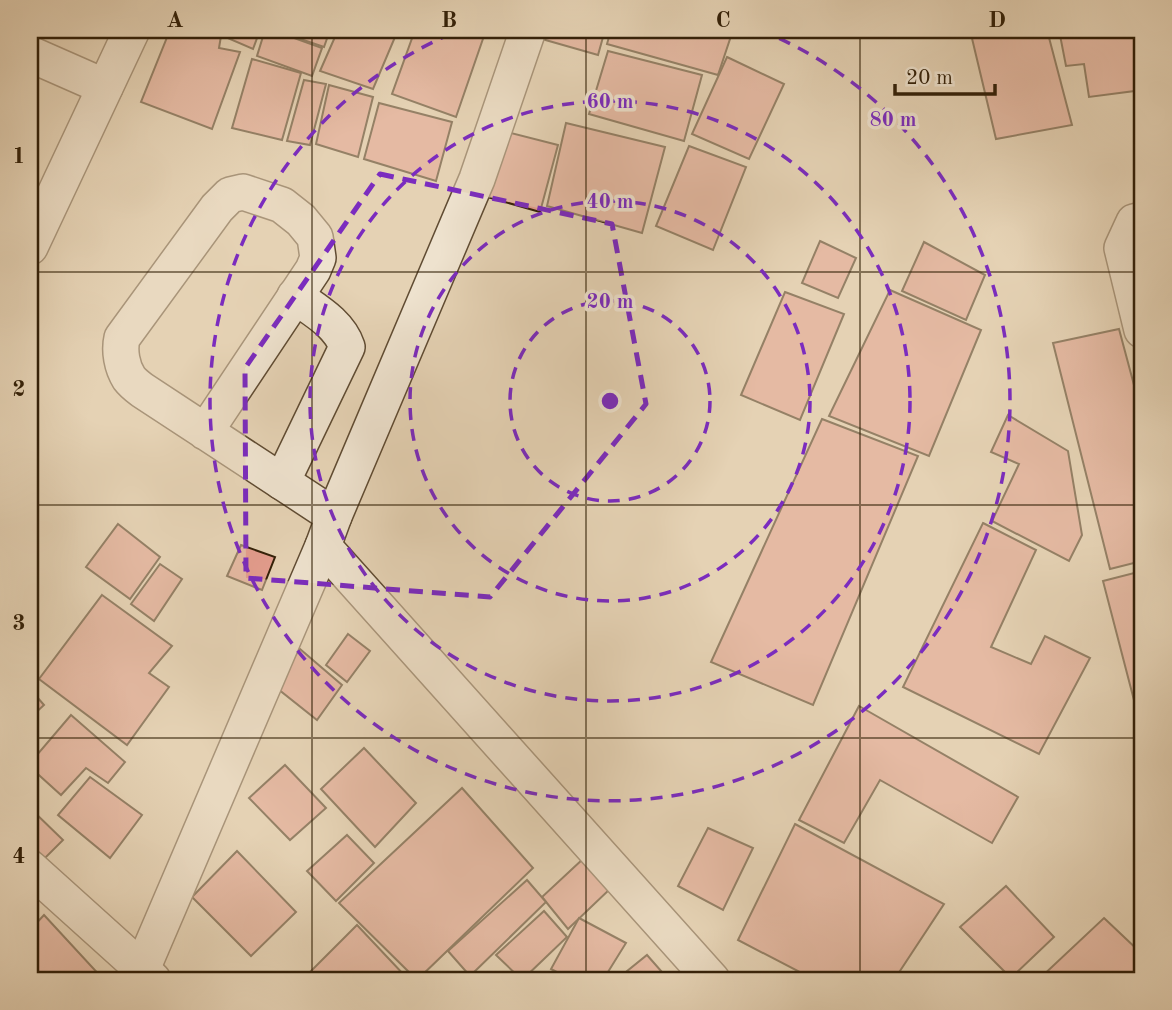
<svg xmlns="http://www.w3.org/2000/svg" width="1172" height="1010" font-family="'Old Standard TT',serif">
<rect width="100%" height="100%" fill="#e5d2b4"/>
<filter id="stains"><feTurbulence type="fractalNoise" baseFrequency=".00286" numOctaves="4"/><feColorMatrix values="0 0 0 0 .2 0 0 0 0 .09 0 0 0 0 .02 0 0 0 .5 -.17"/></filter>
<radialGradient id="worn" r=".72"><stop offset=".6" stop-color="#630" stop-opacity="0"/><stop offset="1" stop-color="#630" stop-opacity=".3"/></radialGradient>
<g fill="#e49d8e" stroke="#332008" stroke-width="2">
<polygon points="170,30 222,30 219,48 240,52 212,129 141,102"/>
<polygon points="226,30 260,30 253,49 223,36"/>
<polygon points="265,30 272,30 322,48 312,76 257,56"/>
<polygon points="274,30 330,30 324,47"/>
<polygon points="338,30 398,30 373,89 320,71"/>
<polygon points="415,30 486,30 456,117 392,94"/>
<polygon points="522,30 605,30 598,55 521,33"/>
<polygon points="611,30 733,30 718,75 607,44"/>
<polygon points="970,30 1047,30 1072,125 996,139"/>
<polygon points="1059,30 1142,30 1142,90 1089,97 1084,64 1066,66"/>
<polygon points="608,51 702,75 684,141 589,114"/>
<polygon points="727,57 784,84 749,159 692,134"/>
<polygon points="252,59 301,73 282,140 232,128"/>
<polygon points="304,80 326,84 310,145 287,141"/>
<polygon points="329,85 373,97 358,157 316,144"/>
<polygon points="379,103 452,122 436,181 364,159"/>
<polygon points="566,123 665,147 642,233 547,206"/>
<polygon points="503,131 558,145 540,212 484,196"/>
<polygon points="689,146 746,167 713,250 656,226"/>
<polygon points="820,241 856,258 838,298 802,283"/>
<polygon points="924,242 985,275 966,320 902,291"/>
<polygon points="890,290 981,330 929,456 829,416"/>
<polygon points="785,292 844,314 800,420 741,395"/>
<polygon points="1119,329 1142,415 1142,561 1110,569 1053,343"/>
<polygon points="1008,415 1068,451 1082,535 1069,561 992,521 1019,464 991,452"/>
<polygon points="822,419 918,456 813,705 711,662"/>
<polygon points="983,523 1036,550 991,647 1031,664 1045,636 1090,658 1039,754 903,687"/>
<polygon points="118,524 160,557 130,599 86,567"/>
<polygon points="241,545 275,557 262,590 227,576"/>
<polygon points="160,564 182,579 154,621 131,604"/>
<polygon points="1142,571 1142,731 1103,581"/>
<polygon points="102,595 172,646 149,673 169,687 127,745 39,679"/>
<polygon points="348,634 370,651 347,682 326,665"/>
<polygon points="300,649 342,685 317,720 273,685"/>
<polygon points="30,689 44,705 30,718"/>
<polygon points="859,706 1018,797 992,843 880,780 844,843 799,820"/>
<polygon points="71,715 125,762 108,783 86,768 61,795 30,767 30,763"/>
<polygon points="364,748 416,803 375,847 321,789"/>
<polygon points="285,765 326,808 290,840 249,798"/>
<polygon points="90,777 142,815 110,858 58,815"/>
<polygon points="462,788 533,868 417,980 339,903"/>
<polygon points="30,808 63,840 39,864 30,856"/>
<polygon points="795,824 944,904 894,980 815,980 738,940"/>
<polygon points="708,828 753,848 723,910 678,886"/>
<polygon points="347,835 374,863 336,901 307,871"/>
<polygon points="237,851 296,912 251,956 192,897"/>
<polygon points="584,858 611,888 568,929 542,897"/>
<polygon points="527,880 546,902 470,976 448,951"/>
<polygon points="1006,886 1054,937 1011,978 960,927"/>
<polygon points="544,911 567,937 522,980 496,955"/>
<polygon points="44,915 104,980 30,980 30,930"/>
<polygon points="579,918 626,943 603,980 572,980 551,969"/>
<polygon points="1104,918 1142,954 1142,965 1123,980 1038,980"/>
<polygon points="357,925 406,977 403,980 302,980"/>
<polygon points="647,955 669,980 616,980"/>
</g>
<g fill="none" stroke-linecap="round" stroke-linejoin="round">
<defs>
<g id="minor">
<polyline points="30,54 105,87"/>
<polyline points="1142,220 1134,222 1122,248 1142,330"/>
<polyline points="30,247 132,30"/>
<path d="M205,432L313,270L318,258L315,237L301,220L282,205L243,192L230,195L217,208L122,338C119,351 122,367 129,378C132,382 138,387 142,390L334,516"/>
<path d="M282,482L347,347C339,323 314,310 295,296"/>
<polyline points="323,546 712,980"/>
<polyline points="30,868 142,969 153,980"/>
<polyline points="142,969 323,546 334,516 477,179 528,30"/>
</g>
</defs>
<use href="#minor" stroke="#604c33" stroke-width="38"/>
<use href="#minor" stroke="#eee2ce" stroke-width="35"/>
</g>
<path d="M0 0H1172V1010H0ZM380,174L612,224L646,404L490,597L246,578L245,368Z" fill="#e5d2b4" fill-opacity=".55" fill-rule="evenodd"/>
<path fill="none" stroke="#7b2cbf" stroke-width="5" stroke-dasharray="14 9" stroke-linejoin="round" d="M380,174L612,224L646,404L490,597L246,578L245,368Z"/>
<path fill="none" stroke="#332008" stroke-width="2" stroke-opacity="0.55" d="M312,30V980M586,30V980M860,30V980M30,272H1142M30,505H1142M30,738H1142"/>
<g fill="none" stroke="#7b2cbf" stroke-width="3.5" stroke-dasharray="12 9">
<circle cx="610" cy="401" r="100"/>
<circle cx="610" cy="401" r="200"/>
<circle cx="610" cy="401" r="300"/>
<path d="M760 30A400 400 0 1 1 460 30"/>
</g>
<circle cx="610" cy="401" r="10" fill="#7b2cbf" stroke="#eee2ce" stroke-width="3.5"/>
<g font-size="21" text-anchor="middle" font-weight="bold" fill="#7b2cbf" stroke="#eee2ce" stroke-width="7" stroke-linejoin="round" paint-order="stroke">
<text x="610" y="108">60 m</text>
<text x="893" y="126">80 m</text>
<text x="610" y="208">40 m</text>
<text x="610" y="308">20 m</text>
</g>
<rect width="1172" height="1010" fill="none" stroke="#e5d2b4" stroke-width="77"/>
<path d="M895 84v10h100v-10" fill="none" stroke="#332008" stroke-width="3.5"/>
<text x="906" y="84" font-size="21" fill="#332008" stroke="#eee2ce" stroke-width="5" paint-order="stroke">20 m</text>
<rect x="38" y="38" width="1096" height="934" fill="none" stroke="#332008" stroke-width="2.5"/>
<g font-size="23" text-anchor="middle" font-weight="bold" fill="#332008">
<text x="175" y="27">A</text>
<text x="449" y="27">B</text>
<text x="723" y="27">C</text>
<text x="997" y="27">D</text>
<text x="19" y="163">1</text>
<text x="19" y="396">2</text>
<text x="19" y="630">3</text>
<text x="19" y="863">4</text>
</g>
<rect width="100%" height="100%" filter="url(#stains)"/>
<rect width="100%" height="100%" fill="url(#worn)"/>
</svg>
